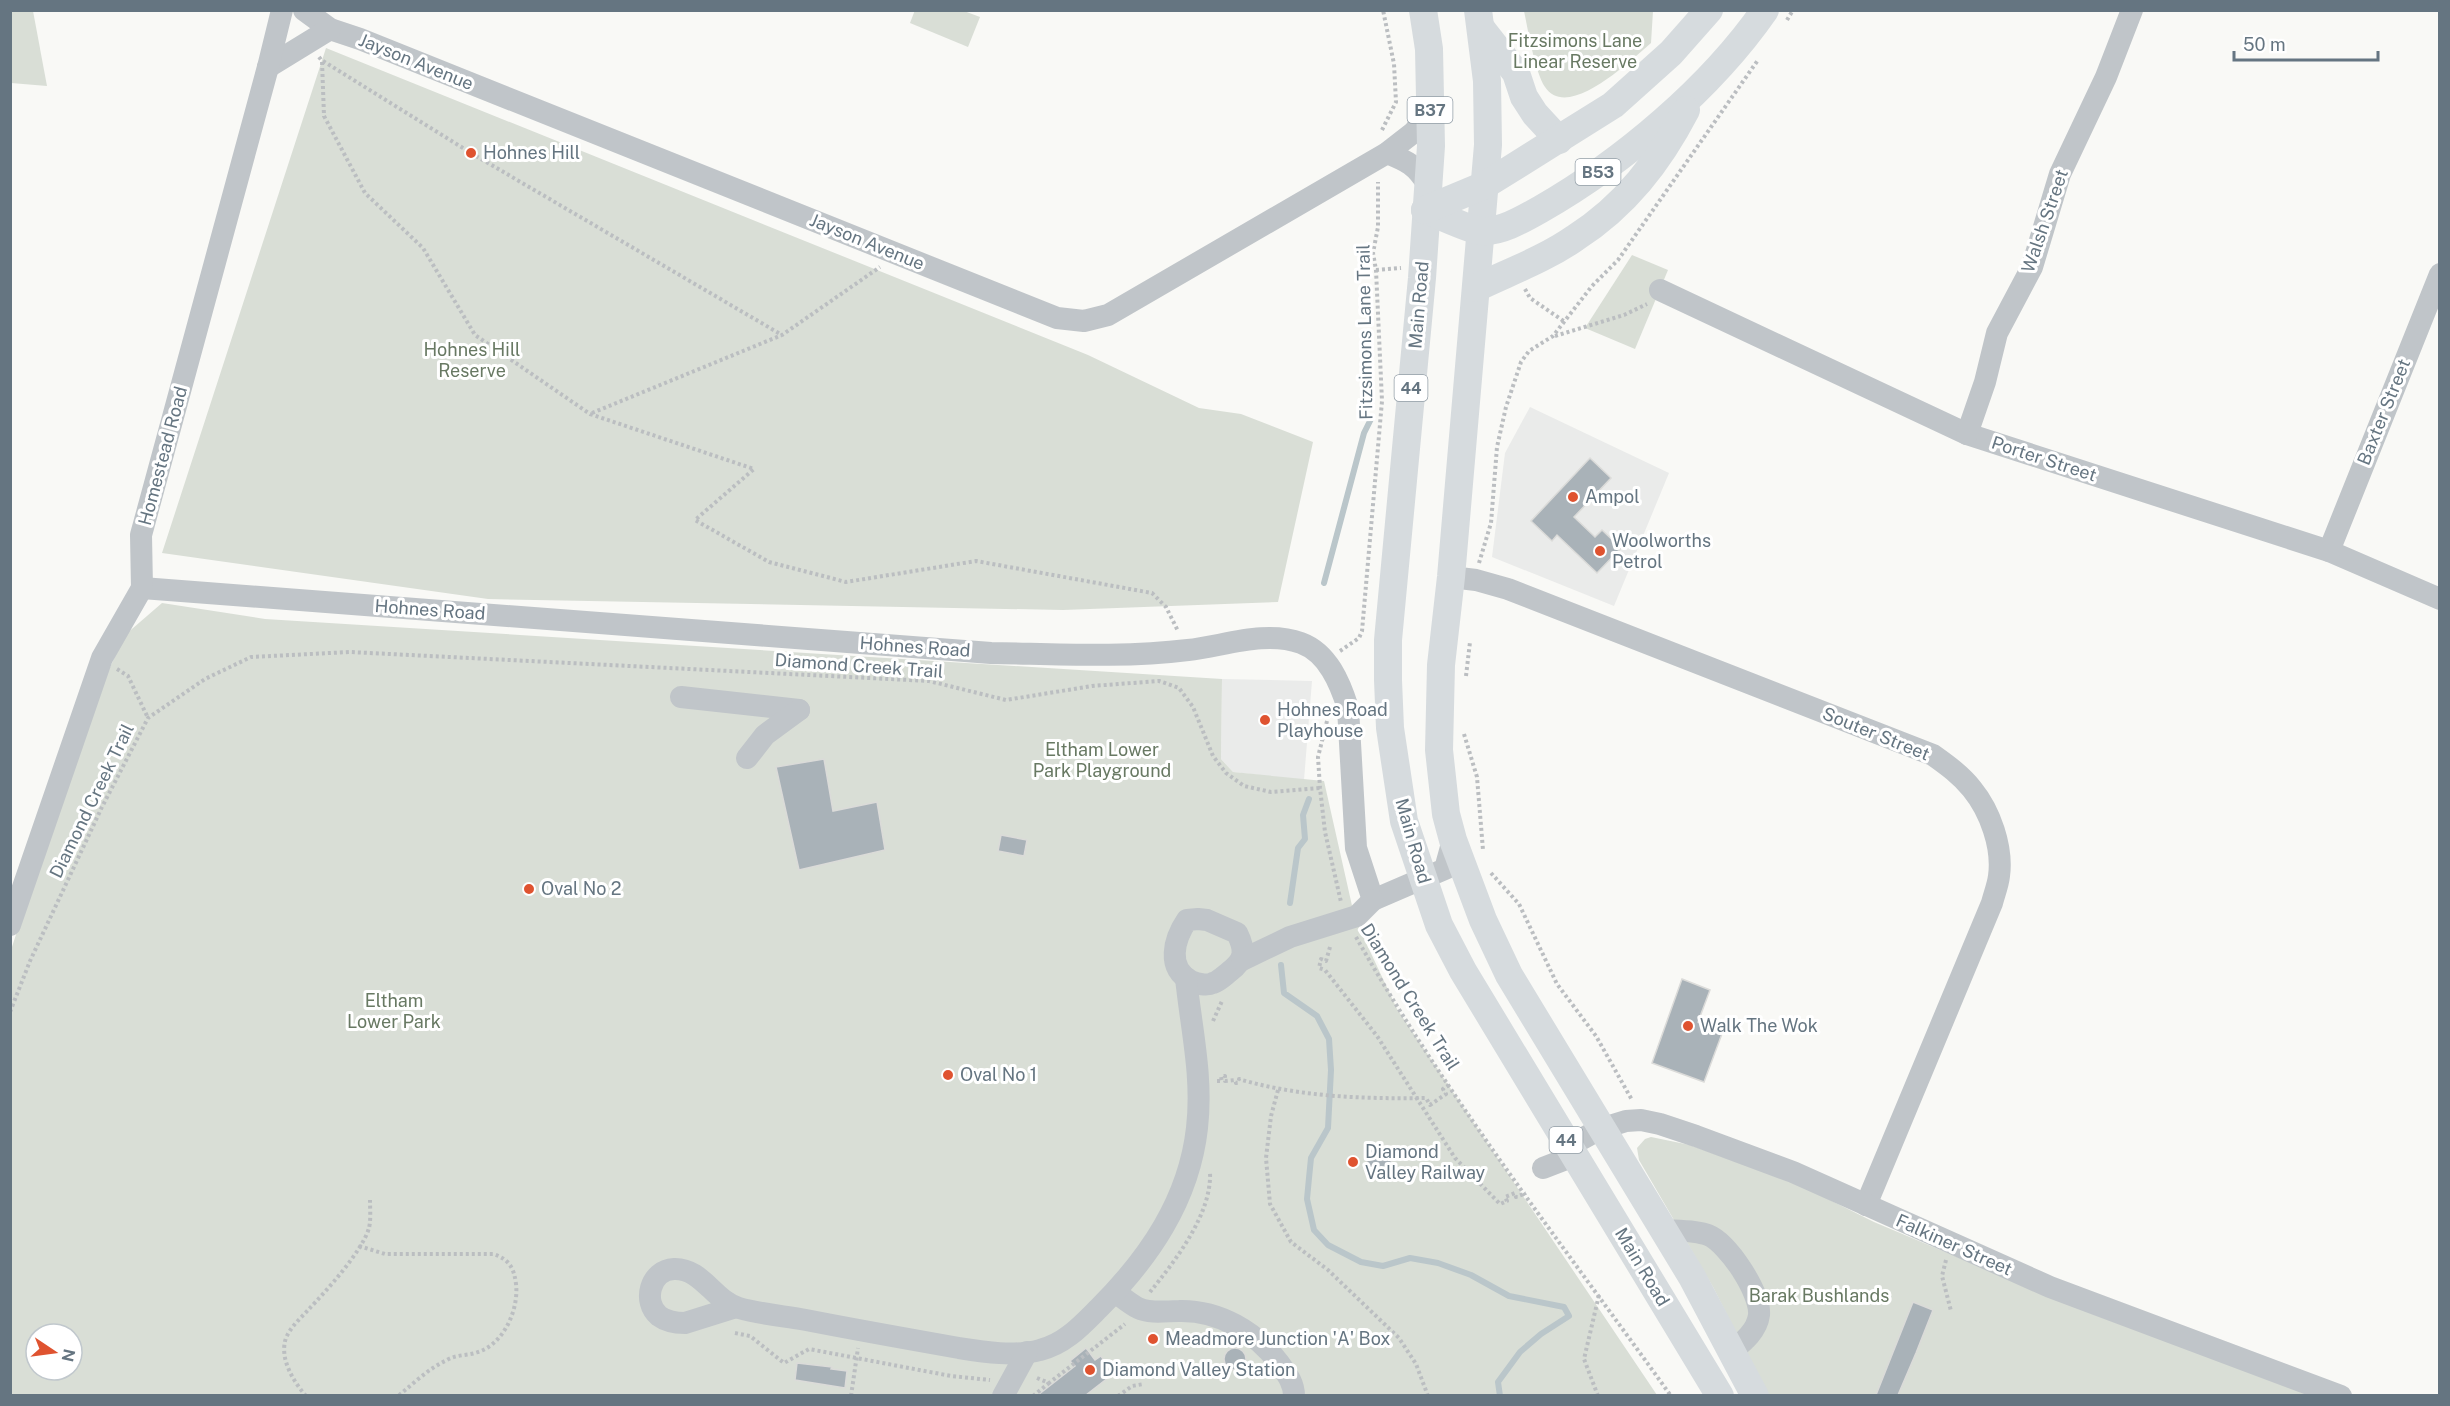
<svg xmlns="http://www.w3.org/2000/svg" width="2450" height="1406" font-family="'Public Sans',sans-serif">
<rect width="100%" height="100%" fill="#f9f9f6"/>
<g fill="#eaebea">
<polygon points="1530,407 1669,473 1614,606 1492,557 1505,453"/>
<polygon points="1222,679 1312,681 1304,780 1233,772 1221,759"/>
</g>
<g fill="#d9ded6" fill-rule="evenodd">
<polygon points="915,10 964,11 980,17 968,47 910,23"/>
<polygon points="10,11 33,11 47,86 11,83"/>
<path d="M1524,11H1653L1651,43C1632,59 1568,122 1545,87C1535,72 1528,30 1524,11Z"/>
<polygon points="326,48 1088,355 1199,408 1241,414 1313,442 1278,602 1063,610 488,599 162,553"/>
<polygon points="1632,255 1668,270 1635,349 1585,328"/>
<path d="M162,603L265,619L1222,679L1221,759L1233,772L1324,781L1355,919L1397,1009L1657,1395L11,1396V950L86,719L125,635ZM36,1334H72V1370H36Z"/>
<polygon points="1651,1137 1690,1145 1800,1185 1874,1222 2007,1278 2317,1395 1768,1395 1713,1287 1639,1160 1637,1148 1645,1139"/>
</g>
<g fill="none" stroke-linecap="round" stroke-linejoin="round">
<g stroke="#bac6ca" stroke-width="6">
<polyline points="1324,583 1364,433 1371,419"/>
<polyline points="1290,903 1298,848 1305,839 1303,815 1309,799"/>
<polyline points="1281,965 1284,993 1317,1016 1329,1039 1331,1070 1328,1128 1311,1158 1309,1178 1307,1199 1314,1230 1328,1245 1361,1262 1383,1266 1410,1258 1438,1263 1471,1275 1509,1296 1564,1307 1569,1316 1541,1334 1520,1352 1498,1382 1500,1396"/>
</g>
</g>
<g fill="#a9b2b8" stroke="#dbdbd9" stroke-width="1.5">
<polygon points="1590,458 1611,478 1574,517 1595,537 1602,530 1621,548 1597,573 1557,535 1552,541 1531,521"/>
<polygon points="824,759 833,811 877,802 885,850 799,870 776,767"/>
<polygon points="1001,835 1027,840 1024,856 998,851"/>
<polygon points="1682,979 1710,990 1698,1022 1723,1031 1704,1082 1652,1063"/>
<polygon points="1387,1145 1393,1168 1370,1174 1364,1151"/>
<polygon points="1913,1302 1933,1310 1916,1353 1898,1395 1876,1395"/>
<circle cx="1235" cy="1359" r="11"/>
<polygon points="1086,1348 1095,1360 1101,1356 1113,1374 1086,1395 1038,1395 1075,1366 1070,1361"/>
<polygon points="797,1363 832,1367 831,1369 847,1371 845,1388 795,1380"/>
</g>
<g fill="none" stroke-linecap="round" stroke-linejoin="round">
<g stroke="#bbbec1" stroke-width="4" stroke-dasharray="3 3" stroke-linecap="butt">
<polyline points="1787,20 1793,10"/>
<polyline points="319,57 322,61 324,116 365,193 423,248 475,335 590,414 754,469 695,520 769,562 846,582 976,561 1152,593 1166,607 1178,631"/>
<polyline points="323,61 471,153 782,335"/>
<polyline points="1382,130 1396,102 1394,64 1383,10"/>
<polyline points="1376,270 1401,268"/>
<polyline points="1525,289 1530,298 1565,322"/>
<polyline points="1555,336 1624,315 1647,304"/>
<polyline points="592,413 782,335 880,267"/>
<polyline points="1479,563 1491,523 1497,447 1506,407 1521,362 1529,351 1553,336 1592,286 1618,260 1758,60"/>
<polyline points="1340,651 1359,638 1362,631 1382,401 1376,270 1373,253 1378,227 1378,182"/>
<polyline points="117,669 128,676 148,718"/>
<polyline points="1466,676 1470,642"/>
<polyline points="1327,721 1318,757 1320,788 1325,832 1341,902"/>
<polyline points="1464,734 1477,777 1483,850"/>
<polyline points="1491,873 1519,904 1557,984 1596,1036 1632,1100"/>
<path d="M1356,937C1447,1098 1563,1245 1671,1396"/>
<polyline points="1330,947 1326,961 1321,959 1319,968 1325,970 1377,1036 1455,1158 1500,1204 1507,1201 1505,1197 1515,1193 1516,1197 1526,1193"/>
<polyline points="10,1012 30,961 102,807 148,718 205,679 251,657 350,652 929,681 1006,700 1092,686 1159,681 1179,688 1193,707 1213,756 1226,773 1244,786 1271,792 1320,788"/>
<polyline points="1213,1021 1222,1001"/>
<path d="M1217,1081H1222L1221,1077L1225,1076V1081L1235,1080L1236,1083L1239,1082V1079L1242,1080C1302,1097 1363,1099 1426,1098L1430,1105L1446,1094L1443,1089L1449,1085"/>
<polyline points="1278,1090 1271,1116 1266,1158 1270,1204 1291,1242 1328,1270 1399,1338 1416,1364 1428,1396"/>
<path d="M359,1246L385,1254H493C509,1259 514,1268 516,1284C519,1309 504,1344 478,1352C468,1356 457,1354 447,1360C429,1368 413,1384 398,1396"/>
<polyline points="1946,1260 1942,1276 1951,1311"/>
<path d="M1150,1292C1175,1261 1212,1214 1210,1172"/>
<polyline points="735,1333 750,1336 784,1363 809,1349 951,1376 990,1380"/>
<polyline points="1037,1378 1049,1383 1125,1324"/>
<path d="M306,1396C293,1381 279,1358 286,1338C291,1326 301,1318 309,1309C326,1291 362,1252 369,1228C371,1220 370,1209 370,1200"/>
<polyline points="851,1396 858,1348"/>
<polyline points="1033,1396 1049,1383"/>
<polyline points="1118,1396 1132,1386 1144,1384"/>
<polyline points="1598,1396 1584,1359 1599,1295"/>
</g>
<g stroke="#c0c5c9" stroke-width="22">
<polyline points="304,10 330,29 360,39 1057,318 1084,321 1108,315 1387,153 1414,132 1430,110"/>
<polyline points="268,67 330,29"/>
<path d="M1387,153C1407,161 1416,165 1428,185"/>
<polyline points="1660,290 1967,434 2329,551 2440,599"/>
<polyline points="1967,434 1985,382 1997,333 2032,267 2060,174 2106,77 2132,10"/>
<polyline points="2329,551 2440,274"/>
<path d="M1451,577L1476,580L1508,589L1933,755C1947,765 1961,775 1972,789C1990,811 2003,847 1999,876C1998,885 1994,895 1992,903L1866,1205"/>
<path d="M142,588L991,653C1056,654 1123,658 1188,650C1224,646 1265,630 1301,643C1328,653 1340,683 1348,708L1356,848L1373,900L1445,869L1453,840"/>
<polyline points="681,697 799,710"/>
<polyline points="747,758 765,735 799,710"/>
<path d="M1198,919L1207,920L1237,933C1246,951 1245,960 1229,972C1224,976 1219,981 1213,983C1207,986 1197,984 1191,981C1166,968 1174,939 1187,920Z"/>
<polyline points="10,925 102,658 142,588 141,535 268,67 282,10"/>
<polyline points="1242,960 1290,937 1357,916 1373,900"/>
<polyline points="1569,1146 1600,1129 1626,1121 1641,1120 1660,1124 1696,1136 1793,1172 2050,1287 2341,1396"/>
<polyline points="1543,1168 1574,1156"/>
<path d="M1662,1230C1677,1231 1695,1230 1708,1235C1728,1243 1761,1293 1759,1315C1757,1331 1743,1342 1732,1351"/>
<path d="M1115,1292C1122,1297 1130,1304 1138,1308C1151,1314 1166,1311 1179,1311C1219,1310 1256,1332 1279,1363C1286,1373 1294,1382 1294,1396"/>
<path d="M736,1307L685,1323C676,1323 667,1322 659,1316C642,1302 650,1270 674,1269C702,1268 714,1301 739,1308C760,1314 784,1316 806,1320C857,1330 908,1339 959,1348C984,1352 1015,1357 1040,1350C1065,1344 1082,1325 1099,1308C1149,1258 1189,1200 1197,1128C1203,1076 1191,1028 1186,978"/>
<polyline points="1003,1396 1027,1352"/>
</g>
<g stroke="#d6dbde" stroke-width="28">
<polyline points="1423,10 1429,49 1431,146 1422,278 1388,640 1388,680 1390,728 1404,821 1439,925 1463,971 1720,1396"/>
<polyline points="1478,10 1487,81 1488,145 1451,577 1441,665 1439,750 1446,814 1453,840 1483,920 1509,975 1692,1277 1755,1396"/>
<polyline points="1481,28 1516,73 1524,97 1535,114 1559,140"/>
<path d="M1425,210C1440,215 1467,229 1481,231C1500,233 1525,218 1541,209C1623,162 1711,88 1765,10"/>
<polyline points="1425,210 1485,185 1613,105 1671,53 1709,10"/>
<path d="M1476,288C1509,272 1545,259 1575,238C1625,206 1659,162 1686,110"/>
</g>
</g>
<g fill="#df5330" stroke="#fff" stroke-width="2">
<circle cx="471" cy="153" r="6"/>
<circle cx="1573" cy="497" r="6"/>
<circle cx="1600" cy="551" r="6"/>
<circle cx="1265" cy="720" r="6"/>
<circle cx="529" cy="889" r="6"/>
<circle cx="1688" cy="1026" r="6"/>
<circle cx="948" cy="1075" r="6"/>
<circle cx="1353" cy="1162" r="6"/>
<circle cx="1153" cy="1339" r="6"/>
<circle cx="1090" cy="1370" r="6"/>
</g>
<g text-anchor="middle" stroke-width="6" stroke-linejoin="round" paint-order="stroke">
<g fill="#fff" stroke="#939ea7" stroke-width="1.5">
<rect x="1407.5" y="97" width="45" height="26" rx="4.5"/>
<rect x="1575.5" y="159" width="45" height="26" rx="4.5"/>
<rect x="1394.5" y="375" width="33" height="26" rx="4.5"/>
<rect x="1549.5" y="1127" width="33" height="26" rx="4.5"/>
</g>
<g font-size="16" font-weight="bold" fill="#657581">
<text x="1430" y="116">B37</text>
<text x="1598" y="178">B53</text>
<text x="1411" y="394">44</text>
<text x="1566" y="1146">44</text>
</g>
<g font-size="18" fill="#687963" stroke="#fff">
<text x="1575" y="47">Fitzsimons Lane<tspan x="1575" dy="21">Linear Reserve</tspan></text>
<text x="472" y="356">Hohnes Hill<tspan x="472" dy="21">Reserve</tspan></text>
<text x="1102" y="756">Eltham Lower<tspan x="1102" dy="21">Park Playground</tspan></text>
<text x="394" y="1007">Eltham<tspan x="394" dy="21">Lower Park</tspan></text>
<text x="1819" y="1302">Barak Bushlands</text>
</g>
<g font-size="18" fill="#657581" stroke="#fff">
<text transform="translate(416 62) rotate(22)" y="6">Jayson Avenue</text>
<text transform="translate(2045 221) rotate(-71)" y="6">Walsh Street</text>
<text transform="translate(867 242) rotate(22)" y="6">Jayson Avenue</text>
<text transform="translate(1419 305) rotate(-85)" y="6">Main Road</text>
<text transform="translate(1365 332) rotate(-91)" y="6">Fitzsimons Lane Trail</text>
<text transform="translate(2384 412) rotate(-68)" y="6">Baxter Street</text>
<text transform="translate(163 456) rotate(-75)" y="6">Homestead Road</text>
<text transform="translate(2044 459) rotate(18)" y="6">Porter Street</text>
<text transform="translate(430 610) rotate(4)" y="6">Hohnes Road</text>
<text transform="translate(915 647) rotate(4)" y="6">Hohnes Road</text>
<text transform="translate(859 666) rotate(4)" y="6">Diamond Creek Trail</text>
<text transform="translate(1876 734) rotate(22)" y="6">Souter Street</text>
<text transform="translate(92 801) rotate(-64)" y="6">Diamond Creek Trail</text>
<text transform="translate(1413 841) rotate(74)" y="6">Main Road</text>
<text transform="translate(1410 997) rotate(58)" y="6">Diamond Creek Trail</text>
<text transform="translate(1954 1245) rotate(24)" y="6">Falkiner Street</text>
<text transform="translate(1642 1267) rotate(59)" y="6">Main Road</text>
</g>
<g font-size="18" fill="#657581" stroke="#fff" text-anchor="start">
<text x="483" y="159">Hohnes Hill</text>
<text x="1585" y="503">Ampol</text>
<text x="1612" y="547">Woolworths<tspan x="1612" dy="21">Petrol</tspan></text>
<text x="1277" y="716">Hohnes Road<tspan x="1277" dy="21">Playhouse</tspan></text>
<text x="541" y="895">Oval No 2</text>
<text x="1700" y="1032">Walk The Wok</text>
<text x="960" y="1081">Oval No 1</text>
<text x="1365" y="1158">Diamond<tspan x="1365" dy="21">Valley Railway</tspan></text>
<text x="1165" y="1345">Meadmore Junction 'A' Box</text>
<text x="1102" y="1376">Diamond Valley Station</text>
</g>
</g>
<rect width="2450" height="1406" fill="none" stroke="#657581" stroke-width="24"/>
<g transform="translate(54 1352) rotate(103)"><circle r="28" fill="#ffffff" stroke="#c1c8cd" stroke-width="1.5"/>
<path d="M0-4.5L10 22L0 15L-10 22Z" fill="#df5330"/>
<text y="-9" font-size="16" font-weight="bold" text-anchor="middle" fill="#657581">N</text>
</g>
<path d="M2234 51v9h144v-9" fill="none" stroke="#657581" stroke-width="3"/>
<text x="2243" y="51" font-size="18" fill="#657581" stroke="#ffffff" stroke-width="4.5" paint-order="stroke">50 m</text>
</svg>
